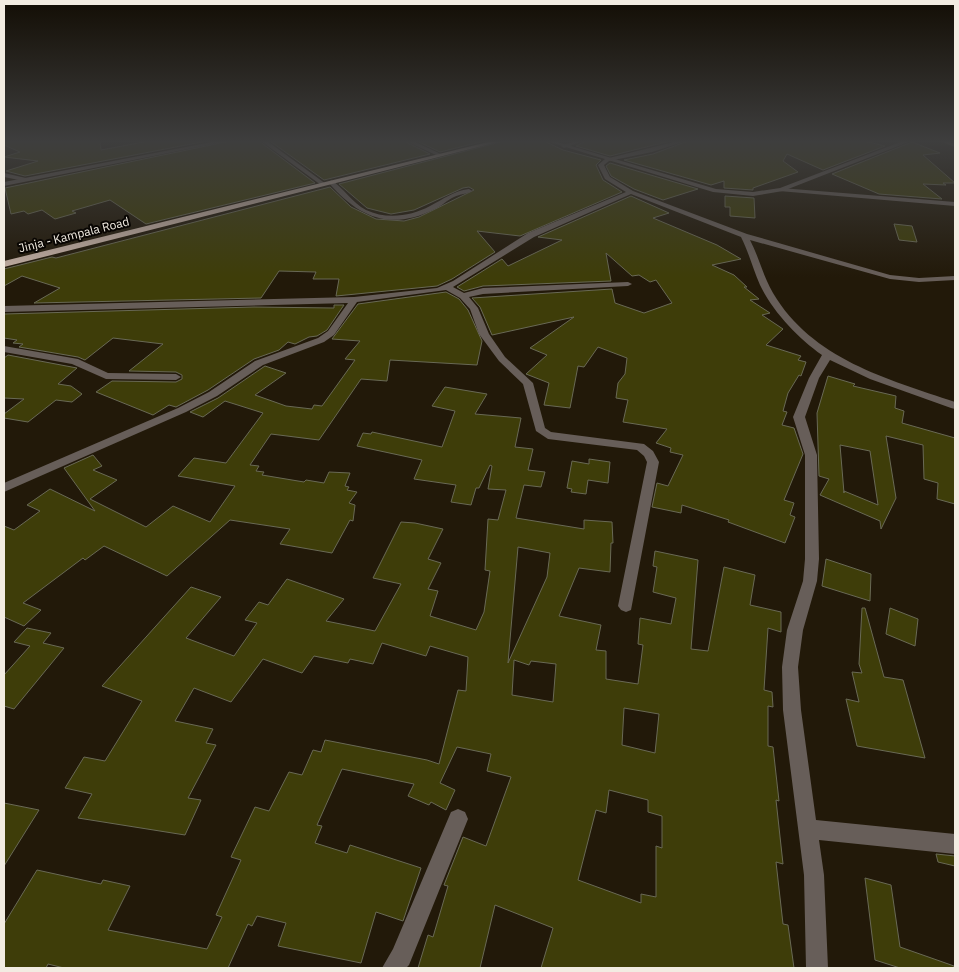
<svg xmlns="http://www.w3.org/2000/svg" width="959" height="972" font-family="'IBM Plex Sans',sans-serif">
<rect width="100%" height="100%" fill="#221909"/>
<g fill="#3e3d09" stroke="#696955" fill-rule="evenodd">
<polygon points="4,141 100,141 101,150 149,141 207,141 25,176 6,171 38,161 4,157 20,152 4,145"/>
<polygon points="230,141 259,141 315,183 146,224 110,200 72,211 76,213 55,219 42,210 28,214 24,211 11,214 5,188"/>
<polygon points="270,141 404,141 430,154 324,180"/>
<polygon points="417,141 484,141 440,152"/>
<polygon points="504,141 544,141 563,150 601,160 596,165 603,180 622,192 520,236 477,231 495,252 452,279 437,286 336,296 339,279 313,279 316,272 279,271 261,298 34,303 60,288 22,276 4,286 4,269 52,257 56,258 330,187 351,207 376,219 404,221 419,217 474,190 469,187 463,188 414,210 391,214 367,208 339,184"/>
<polygon points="586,141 670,141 610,156 576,146"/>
<polygon points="688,141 864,141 885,146 823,170 787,154 783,161 798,172 753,188 753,190 724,188 724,181 711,185 624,160 653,154"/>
<polygon points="912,142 940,153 923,155 955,183 943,183 946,185 923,184 942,199 879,194 832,174"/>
<polygon points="610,163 698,189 663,200 634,189 611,176 606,166"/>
<polygon points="631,196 669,213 653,218 717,245 741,259 712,265 734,275 747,287 744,287 759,299 750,300 770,313 762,315 783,329 766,345 801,356 798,360 806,362 801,376 799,375 788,393 783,411 787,412 782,425 794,428 803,454 784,500 794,503 790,515 795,517 785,543 728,522 729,520 682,505 681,513 652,507 657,483 668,486 683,455 670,452 671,448 656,443 667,429 623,422 628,400 616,398 618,383 625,374 627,358 598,347 584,367 578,366 570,408 544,405 549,383 526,374 547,355 530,348 574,317 492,335 480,307 472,298 612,289 615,303 644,313 672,303 656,280 650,282 639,275 632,276 606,253 611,281 483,286 464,291 457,287 502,259 508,266 562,240 538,237"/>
<polygon points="725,196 754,198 755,218 730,216 730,207 725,207"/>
<polygon points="894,224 912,226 917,242 899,240"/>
<polygon points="446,292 459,299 468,310 482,341 477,365 390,360 387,381 361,379 319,440 271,434 250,465 259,466 256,471 264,472 262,475 304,482 306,480 324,483 329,472 350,473 345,486 349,487 347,490 357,492 349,503 355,505 353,521 350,520 332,553 280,544 290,529 230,520 167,576 104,546 85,560 83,558 23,603 41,610 24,626 4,617 4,526 14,530 40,511 27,505 50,489 95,511 64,468 93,455 102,466 93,470 117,480 90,499 146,527 173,506 210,522 235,486 178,476 194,458 226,463 263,413 225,401 203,417 190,412 218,398 265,366 286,373 255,395 286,406 312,409 314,405 322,406 355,360 345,359 360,341 332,339 358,304"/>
<polygon points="334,305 344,305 327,330 317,336 309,337 295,344 288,342 279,350 254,359 208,390 176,407 169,405 153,415 96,392 112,381 176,382 182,379 182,375 176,372 129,371 163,344 113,338 85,360 78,357 19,347 23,344 13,343 17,340 4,338 4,314 254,307 334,308"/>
<polygon points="8,355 77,368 58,384 71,386 82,394 72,402 56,400 28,422 4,418 4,414 24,399 4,398 4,358"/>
<path d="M828,376L855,384L853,386L896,396L895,408L904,411L902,423L955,438V504L937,499L938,483L924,479L923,445L886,436L896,498L881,529L880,521L820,495L829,479L819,476L817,413ZM840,445L870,451L878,505L844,491V493Z"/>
<path d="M445,387L487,394L475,414L521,418L515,447L533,449L528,470L545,472L541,487L524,485L516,518L584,529V520L612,522L613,543H611L610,572L579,568L559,616L601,625L596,650L606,651V679L638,684L643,645L638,644L640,618L671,624L676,598L653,592L657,567L653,566L655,551L698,560L691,649L708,651L724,567L755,575L750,605L781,612V632L768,628L764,690L772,692L773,707L768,706V746L773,747L779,801L776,800L783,864L776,862L783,924L788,925L794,968H541L553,928L495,905L480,968H418L428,935L433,937L448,886L444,885L463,837L486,846L511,777L487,771L491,754L457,747L440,783L455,790L446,810L431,802L429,805L408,796L414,784L342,769L317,825L322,826L315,843L347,853L350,845L421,868L403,921L376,912L361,963L278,946L286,923L257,916L252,926L248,924L228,968H64L48,964L46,968H4V924L37,870L101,884L103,880L130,886L108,930L207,949L222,917L216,915L241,860L231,857L255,807L269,811L289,772L302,775L313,750L321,752L325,740L427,760L439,764L458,690L466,691L468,657L430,646L426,656L382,643L373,664L350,659L348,663L314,656L302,673L263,659L231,702L194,688L175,721L213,729L206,743L216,745L188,798L201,800L185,835L78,818L92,794L65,788L84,757L105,761L142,701L102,686L191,587L221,597L186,638L234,656L257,623L245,620L259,602L268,605L287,579L344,599L326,621L375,631L401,584L373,578L401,522L415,523L443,529L428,559L441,563L428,589L438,591L430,616L476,630L484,612L490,571L485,570L488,519L498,520L506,490L488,489L492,466L490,465L479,488H476L471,505L451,502L456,485L414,479L422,460L357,446L363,433L371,434L372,432L442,447L455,411L432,406ZM518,547L550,553L547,577L508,663ZM514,660L529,665L531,661L556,664L553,702L512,695ZM624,708L659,714L655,753L622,745ZM609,790L648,800V812L662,816V848L656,846V897L641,894V903L578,880L596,810L606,813Z"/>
<polygon points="589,459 610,462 608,483 588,480 586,494 571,492 572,489 567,488 572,461 589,464"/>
<polygon points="826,559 871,574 870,601 822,586"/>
<polygon points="862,608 865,608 884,677 903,680 925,758 857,746 846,699 859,702 852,672 862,673 859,664"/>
<polygon points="890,608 918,619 915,646 886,634"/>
<polygon points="27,628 51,633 43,643 64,648 14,709 4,706 4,675 30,646 14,642"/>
<polygon points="4,803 39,810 4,866"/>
<polygon points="936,854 955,856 955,866 938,862"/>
<polygon points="865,878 891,885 900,947 954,966 954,968 900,968 875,960"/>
</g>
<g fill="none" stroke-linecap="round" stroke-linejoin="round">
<g fill="#675e59" fill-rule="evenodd">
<polygon points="261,141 267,141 326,184 321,185"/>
<polygon points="406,141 413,141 443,155 438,156"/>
<polygon points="575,141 584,141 564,148 561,146"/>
<path d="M678,141H686L652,152L609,161L604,165L610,177L633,191L747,234L890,275L919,278L955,276V280L919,282L890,279L750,240C759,257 763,276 773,293C812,359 887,379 955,402V409L951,408L870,379L830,360L819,378L805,417L817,455L819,559L817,581L803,630L798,667L801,710L816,820L955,834V854L819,840L824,875L828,968H806L804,875L783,710L782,667L787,630L803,581L805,559V455L793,417L809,378L822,355C798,338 773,312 760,285C753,269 749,253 741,237L631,194L534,237L453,287L464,293L483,288L628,282L632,284L628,286L483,294L469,297L478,308L489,334L505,357L533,383L545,428L551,432L644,444L653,451L659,462L631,610L626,612L621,610L618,606L647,462L644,456L637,450L548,439L536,431L523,384L499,361L479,334L470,309L460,298L446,290L357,302L334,335L324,342L263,365L217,396L186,412L4,492V483L178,408L209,392L255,361L318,338L328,331L348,303L4,312V306L354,297L437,288L453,281L528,233L626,192L605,179L598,165L605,159Z"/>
<polygon points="941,141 955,143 955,147 942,142"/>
<polygon points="4,173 26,178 27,179 24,181 4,177"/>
<path d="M331,180C343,187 352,203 366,210C387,220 411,216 430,206C444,199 453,191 469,189L472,191C467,194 460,194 454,197C447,200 442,206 435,209C391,231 359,218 329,183Z"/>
<polygon points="781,188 955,202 955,206 779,191"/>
<polygon points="4,346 78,359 108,373 176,374 181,377 176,380 106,379 72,364 4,352"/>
<polygon points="458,809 465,812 468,819 409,965 406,968 382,968 393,949 451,812"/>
</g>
<g fill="#675e59" fill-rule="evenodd">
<polygon points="217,141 228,141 4,186 4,182"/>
<polygon points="546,141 554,141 716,189 753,192 780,188 903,141 911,141 783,191 753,196 713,192"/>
</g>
<polygon fill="#c4b0a4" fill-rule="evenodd" points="492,141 502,141 4,267 4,261"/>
</g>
<linearGradient id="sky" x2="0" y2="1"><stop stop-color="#130e05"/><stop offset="0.51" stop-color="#3e3e3e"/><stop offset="1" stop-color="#3e3e3e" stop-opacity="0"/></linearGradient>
<rect width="959" height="277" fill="url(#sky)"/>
<g text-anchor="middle" stroke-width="4" stroke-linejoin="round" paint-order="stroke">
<g font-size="12" fill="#f2ece2" stroke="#080502">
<text transform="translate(74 235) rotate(-14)" y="4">Jinja - Kampala Road</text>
</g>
</g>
<rect width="959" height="972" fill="none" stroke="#f2ece2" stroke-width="10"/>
</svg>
